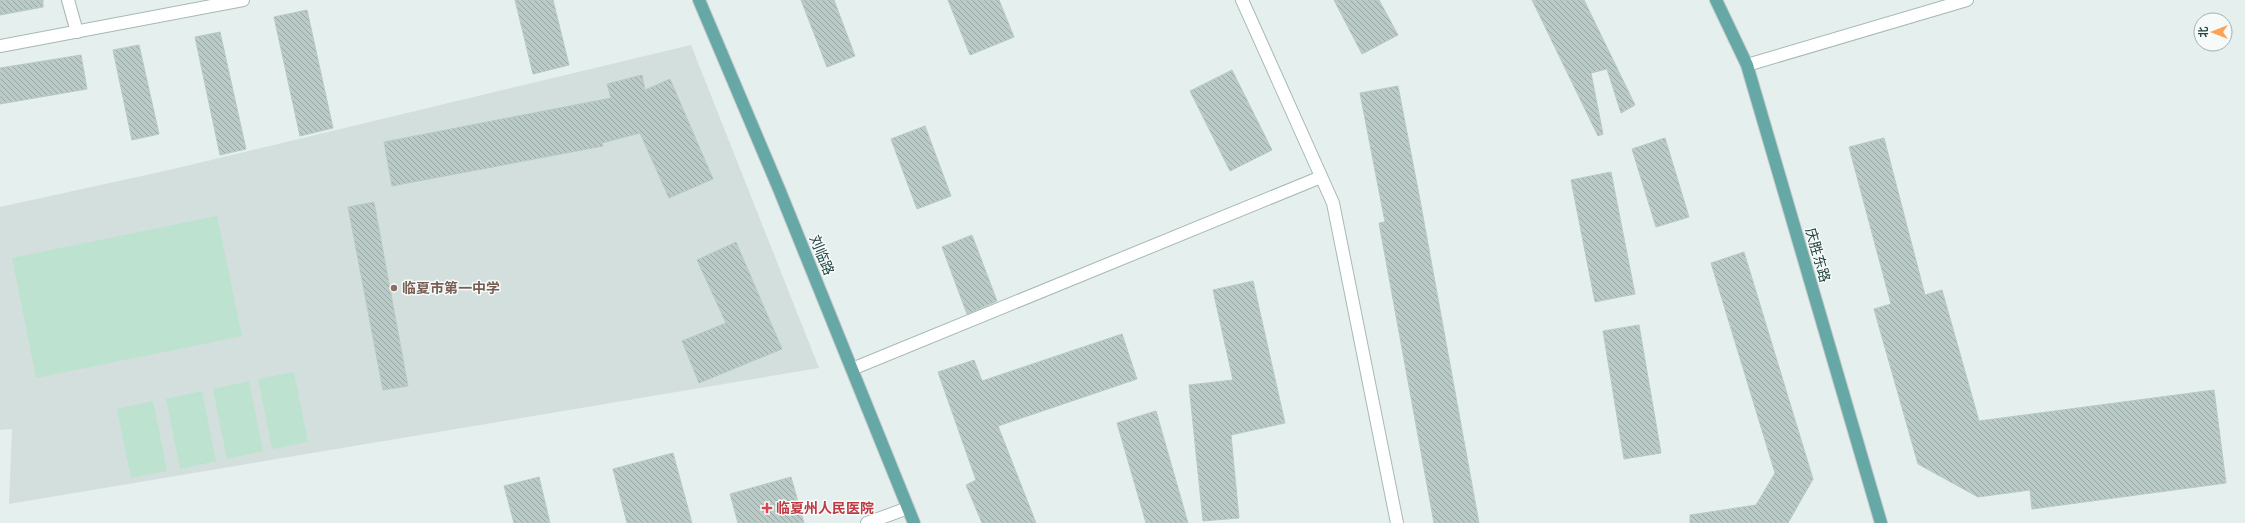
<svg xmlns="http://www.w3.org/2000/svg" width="2245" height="523" font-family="'Public Sans','Noto Sans SC',sans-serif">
<defs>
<pattern id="building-back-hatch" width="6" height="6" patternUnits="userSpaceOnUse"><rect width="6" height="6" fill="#bacbc7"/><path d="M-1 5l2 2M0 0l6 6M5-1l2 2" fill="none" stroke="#97a6a3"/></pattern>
</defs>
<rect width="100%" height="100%" fill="#e5efed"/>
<polygon fill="#d3dfdd" points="691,45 819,368 9,504 12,429 0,430 0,207 169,170"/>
<g fill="#bde2cf">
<polygon points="217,216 242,336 36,378 12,258"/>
<polygon points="294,372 308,442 272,449 258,379"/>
<polygon points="249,381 263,451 227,459 213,389"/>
<polygon points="202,391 216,461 180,469 166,399"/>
<polygon points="153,401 167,471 131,478 117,409"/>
</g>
<g fill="url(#building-back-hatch)" stroke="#b7cac6">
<polygon points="0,0 43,0 43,7 0,15"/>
<polygon points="515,0 553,0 569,65 533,74"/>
<polygon points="801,0 834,0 855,56 827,67"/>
<polygon points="948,0 999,0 1014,37 970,55"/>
<polygon points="1334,0 1379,0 1398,35 1362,54"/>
<polygon points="1532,0 1584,0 1635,105 1621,113 1607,69 1591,73 1603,134 1598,136"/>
<polygon points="307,10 333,128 300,136 274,17"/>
<polygon points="220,32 246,149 220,155 195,37"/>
<polygon points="139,45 159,134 132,140 113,50"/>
<polygon points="81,55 87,89 0,104 0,68"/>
<polygon points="1232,70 1272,150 1230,171 1190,91"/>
<polygon points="642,75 645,90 670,79 713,179 669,198 640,133 602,143 603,146 392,186 384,142 611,98 607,84"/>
<polygon points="1398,86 1420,200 1479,523 1434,523 1379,223 1385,222 1360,93"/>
<polygon points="925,126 951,196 917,209 891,139"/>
<polygon points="1665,138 1689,217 1656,227 1632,149"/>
<polygon points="1884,138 1925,295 1942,290 1979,421 2214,390 2226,483 2032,509 2030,490 1978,497 1918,464 1874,309 1891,304 1849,147"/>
<polygon points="1611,172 1635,294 1595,302 1571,180"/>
<polygon points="374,202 408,386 383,390 348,207"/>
<polygon points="972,235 997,301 967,314 942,247"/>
<polygon points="736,242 782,349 699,383 682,341 726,323 697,260"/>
<polygon points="1744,252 1813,479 1788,523 1690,523 1690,515 1756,505 1775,473 1711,263"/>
<polygon points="1253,281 1285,423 1231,435 1239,518 1203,521 1189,385 1233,380 1213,290"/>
<polygon points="1639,325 1661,453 1624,459 1603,331"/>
<polygon points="1122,334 1137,379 998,426 1036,523 982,523 966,485 976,480 938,372 974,360 982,381"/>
<polygon points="1156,411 1188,523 1146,523 1117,423"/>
<polygon points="673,453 692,523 627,523 613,469"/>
<polygon points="539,477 550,523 514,523 504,486"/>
<polygon points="791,477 804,523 738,523 730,494"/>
</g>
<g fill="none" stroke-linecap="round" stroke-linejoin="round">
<defs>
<g id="minor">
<polyline points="68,0 77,32"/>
<polyline points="1242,0 1333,203 1397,523"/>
<polyline points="0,46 243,0"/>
<polyline points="1747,65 1967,0"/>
<polyline points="852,369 1321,177"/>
<polyline points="867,523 908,508"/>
</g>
<g id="major">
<polyline points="699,0 779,189 914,523"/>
<polyline points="1716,0 1747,65 1881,523"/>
</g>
</defs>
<use href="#minor" stroke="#a7b8b6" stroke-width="14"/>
<use href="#major" stroke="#c1caca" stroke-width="14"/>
<use href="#minor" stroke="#fff" stroke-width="12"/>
<use href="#major" stroke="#66a8a5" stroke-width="12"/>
</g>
<circle fill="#8d6e63" stroke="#f6fbfa" stroke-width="1.5" cx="394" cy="288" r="4"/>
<path fill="#e0444e" stroke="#f6fbfa" stroke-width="1.5" d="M765 502h4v4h4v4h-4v4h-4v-4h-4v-4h4z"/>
<g text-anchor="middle" stroke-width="3" stroke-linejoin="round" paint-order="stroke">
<g font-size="14" fill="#224341" stroke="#f6fbfa">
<text transform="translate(822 255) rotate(68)" y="5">刘临路</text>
<text transform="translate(1818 255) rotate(74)" y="5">庆胜东路</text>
</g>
<g font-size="14" font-weight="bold" fill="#785e54" stroke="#f6fbfa" text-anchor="start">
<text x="402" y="293">临夏市第一中学</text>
</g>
<g font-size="14" font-weight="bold" fill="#be3a42" stroke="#f6fbfa" text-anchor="start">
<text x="776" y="513">临夏州人民医院</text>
</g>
</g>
<g transform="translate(2213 32) rotate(270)"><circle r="19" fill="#f6fbfa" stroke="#a1b1b0"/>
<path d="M0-3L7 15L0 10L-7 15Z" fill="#fca256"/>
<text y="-6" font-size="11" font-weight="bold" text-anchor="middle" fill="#224341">北</text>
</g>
</svg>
